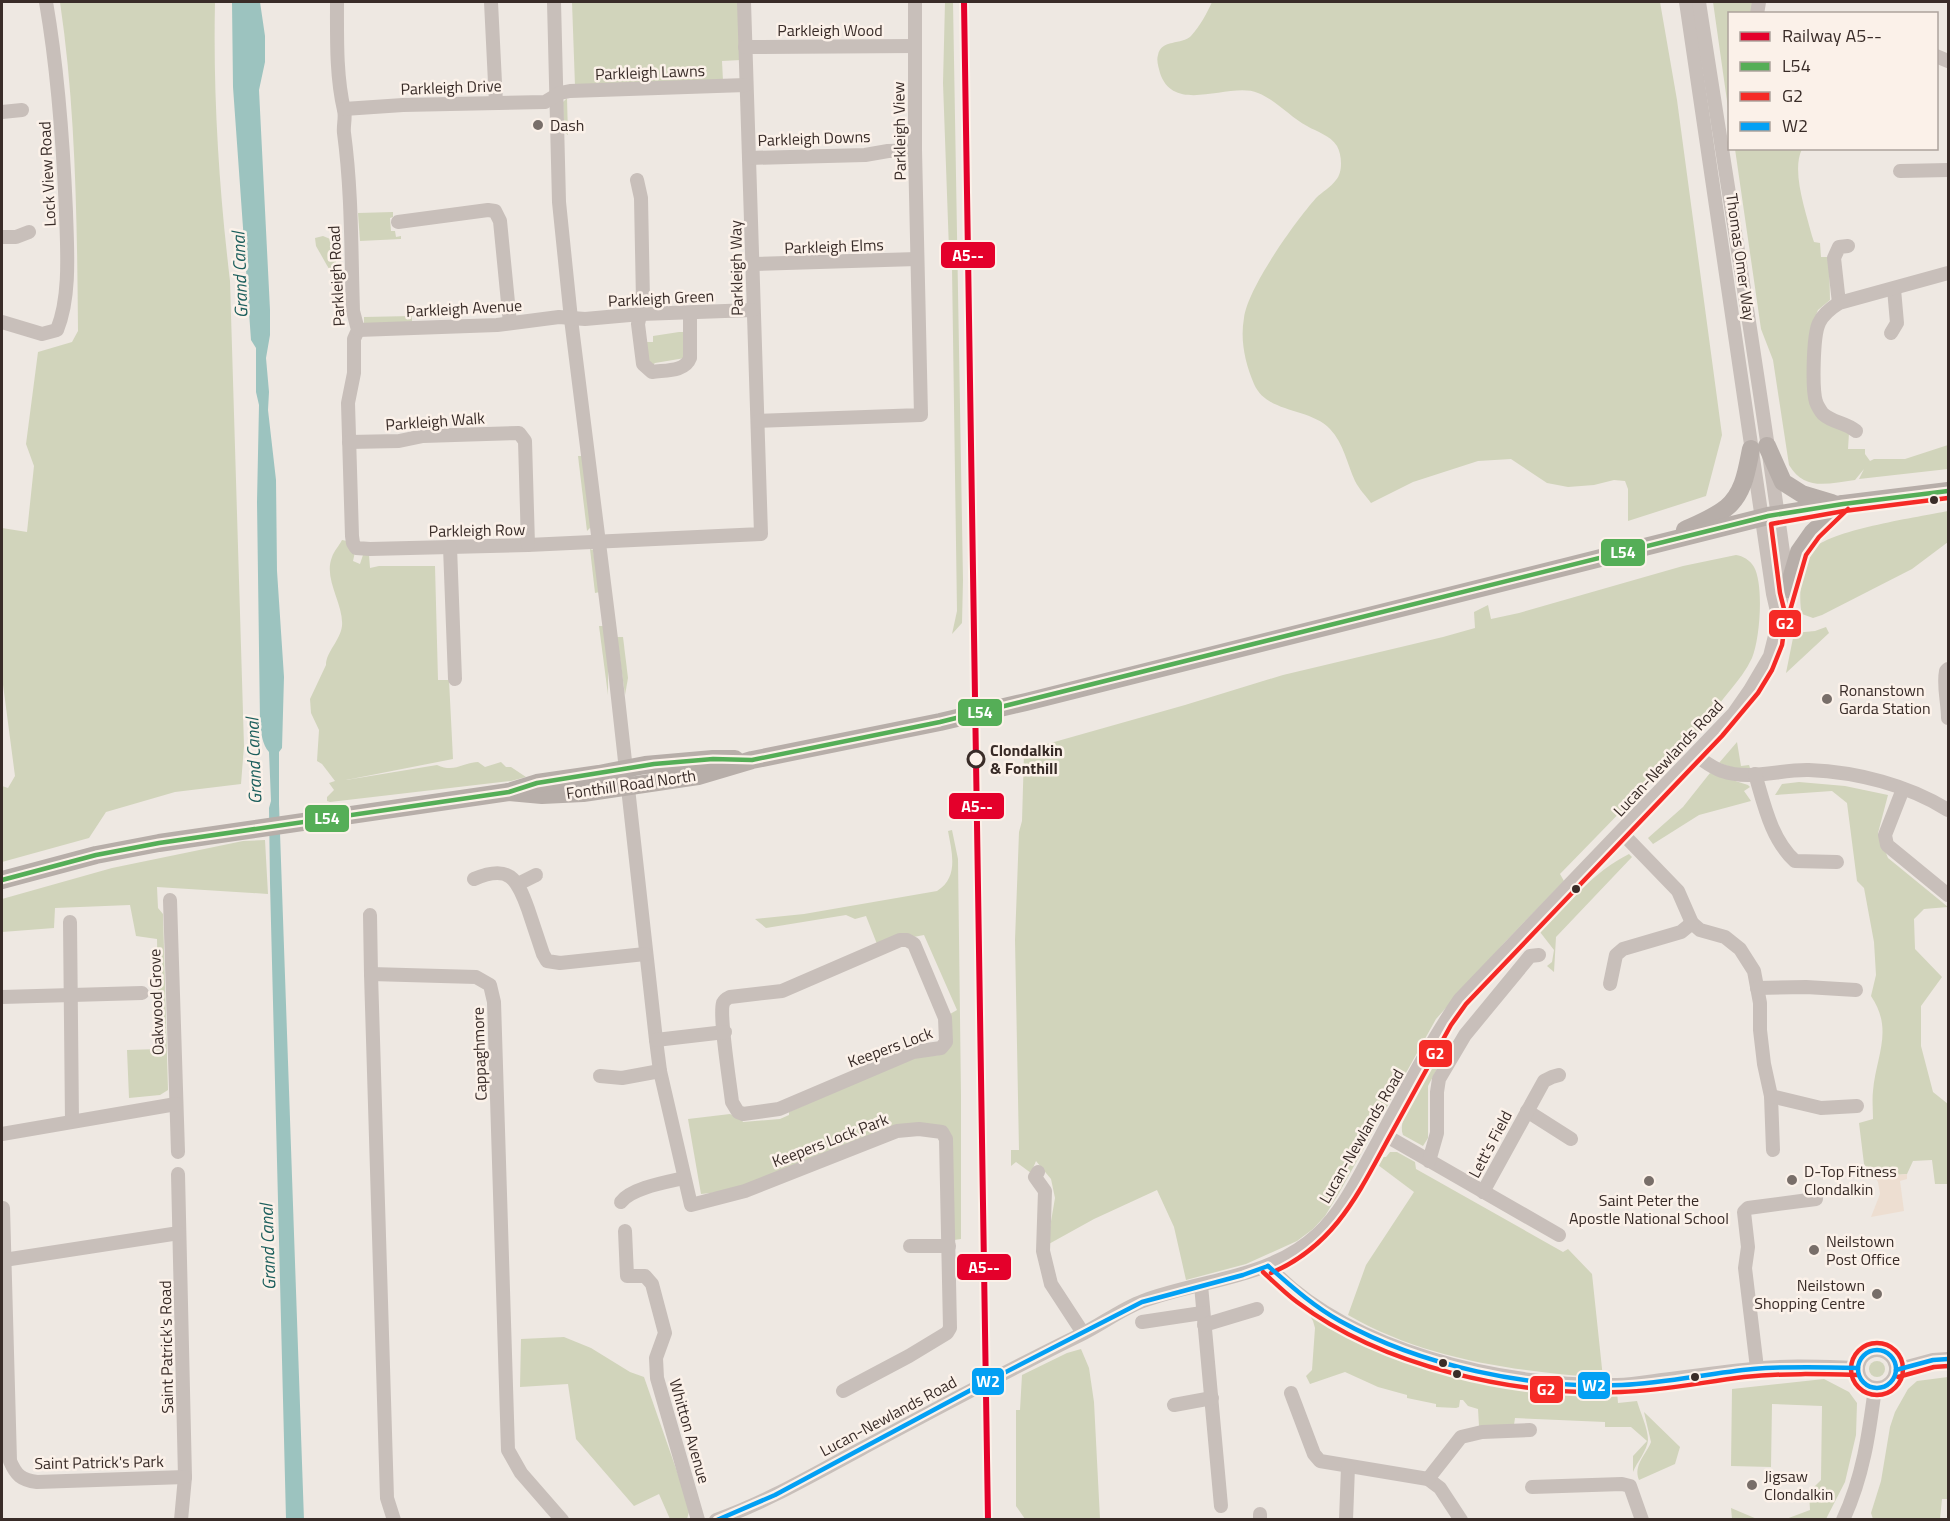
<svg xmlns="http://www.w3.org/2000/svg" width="1950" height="1521" font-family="'Titillium Web',sans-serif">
<rect width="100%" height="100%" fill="#eee8e2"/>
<g fill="#d1d4bb">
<path d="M60,2H215C213,95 219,188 230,281L244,746L241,784L175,792L106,812L89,838L2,862V786L8,788L15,776L2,677V528L27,532L34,466L26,444L38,352L72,342L78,331C77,221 76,110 60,2Z"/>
<polygon points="572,2 739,2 741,60 722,61 723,81 575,86"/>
<polygon points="945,2 953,2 963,580 962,623 952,634 957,611 952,268 949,250 943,83"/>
<path d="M1212,2H1660L1677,100L1722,435L1706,496L1628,521V489L1625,481L1614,480L1594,485L1568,487L1547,483L1511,459L1478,461L1413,482L1371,503C1366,496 1359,489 1355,481C1347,464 1344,444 1330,429C1309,407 1267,414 1254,384C1245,363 1240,340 1244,318C1248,287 1295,222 1316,198C1322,192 1331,187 1336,180C1343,172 1342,155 1337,146C1330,135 1317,132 1307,126C1290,117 1276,100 1258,93C1230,81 1174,116 1160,73C1159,68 1156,61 1158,55C1161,39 1182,45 1191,36C1200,26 1207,13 1212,2Z"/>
<polygon points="1713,2 1753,2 1752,13 1730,14 1729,115"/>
<polygon points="567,98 568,135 564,132 563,102"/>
<path d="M1735,149H1802C1791,171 1806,212 1812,236L1814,242L1820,243L1821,257H1829L1830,300L1818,310L1812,325L1823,421L1849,433L1848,449H1865V454L1870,461L1874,459H1905L1948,445V469L1859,479L1864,469L1855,480C1829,483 1805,492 1789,465L1773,360L1761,329Z"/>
<polygon points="393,212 393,217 390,218 391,231 395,231 396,237 401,236 401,239 360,241 358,213"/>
<polygon points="323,236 335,241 337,283 316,246 315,238"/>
<polygon points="412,316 412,323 364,324 364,317"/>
<polygon points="679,332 684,332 685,358 655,363 652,366 648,363 645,342 653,342 653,336"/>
<polygon points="578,456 582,456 591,527 587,531"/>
<path d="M1948,511V542L1912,569L1822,615L1813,618L1802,614C1798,598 1801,559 1814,548C1835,529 1919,517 1948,511Z"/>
<path d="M342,540L347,541L355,552L353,561L360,564L363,555H369L370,568L379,566H435L438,680H449L453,759L346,780L437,765C455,773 461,763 478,762L485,767L501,762L506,767H511L526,777L511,781L330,802L327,801V797L334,790L329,783L335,781L322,764L317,761L319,730L311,713L310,699L326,665C326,652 340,641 342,626C344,604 323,579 332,557C334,551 339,546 342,540Z"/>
<polygon points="590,549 593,550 600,592 595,593"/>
<path d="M1736,555C1743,556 1750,560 1754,567C1764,585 1760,639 1752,658C1741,682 1719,699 1708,722L1560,874L1564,881L1505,942L1436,1019L1339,1193L1325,1216L1313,1229L1297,1241L1246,1264L1186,1280L1174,1227L1157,1190L1094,1219L1047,1245L1055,1198L1051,1179L1036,1161L1031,1173L1016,1162L1011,1166V1150H1019L1015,940L1019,832L1022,821L1024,753L1039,751L1040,746L1185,705L1283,675L1443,637L1475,628L1474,612L1488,605L1491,619L1519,613L1683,566Z"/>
<polygon points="599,626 604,626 608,666 608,695"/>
<polygon points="1826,627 1829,633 1786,673 1794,633 1815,631"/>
<polygon points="617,637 623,637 628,678 625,695"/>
<polygon points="1737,742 1741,766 1749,765 1750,768 1734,768 1719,763"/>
<polygon points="1710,773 1748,785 1750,787 1744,791 1751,801 1699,815 1653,844 1648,838 1683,807"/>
<path d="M1799,782L1845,786L1888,795L1878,833L1888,858L1948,907L1924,909L1914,919L1915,949L1942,977L1921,1006V1046L1933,1092L1948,1104V1184H1935L1932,1160L1913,1161L1907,1174L1884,1176L1878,1167L1867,1168L1864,1164L1859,1123L1873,1119C1873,1110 1872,1100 1873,1091C1876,1056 1894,1030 1871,996L1876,975L1874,942L1864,888L1857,881L1847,803L1832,791L1775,795L1782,784Z"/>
<path d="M952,830L958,859L961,1096V1239L954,1240L951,1139L922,1126L738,1190L701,1194L688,1119L730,1114L742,1120L743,1122L780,1119L789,1115V1112L915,1057L939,1055L947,1050L950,1014L957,1010L924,935L877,944L866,916L855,919L846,915L766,928L755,919L804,914L937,891C959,877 952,853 948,831Z"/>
<polygon points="265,840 268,894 157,887 158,908 163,914 168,1090 160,1095 129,1098 127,1050 159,1049 157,939 136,936 130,905 55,908 54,928 2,932 2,899 112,868 243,841"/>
<path d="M1629,854L1632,857L1556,937L1554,972L1547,966L1552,962L1554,950L1540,932C1567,905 1594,871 1629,854Z"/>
<path d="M1434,1062L1439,1065L1428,1086V1138L1423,1146L1403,1135C1396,1118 1424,1077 1434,1062Z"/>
<path d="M1390,1152H1397L1415,1162L1416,1169L1563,1252L1568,1249L1592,1274L1603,1378C1515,1371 1426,1360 1348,1315L1366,1265L1414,1192L1378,1165L1383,1157H1386Z"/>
<path d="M1306,1309C1331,1323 1356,1338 1383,1349C1455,1379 1539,1396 1617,1392L1618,1403L1637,1401C1640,1412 1648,1428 1648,1440C1647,1451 1637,1462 1633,1472V1456L1647,1441L1631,1427H1605V1422L1515,1418L1514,1425L1479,1426L1478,1409L1468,1406L1463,1400H1460L1459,1407L1456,1408L1436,1407V1404L1407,1398V1395L1378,1387L1345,1372L1310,1384L1306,1376L1312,1370L1315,1328L1313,1321Z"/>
<polygon points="564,1337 591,1348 630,1372 644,1377 681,1483 689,1512 687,1519 670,1519 659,1494 634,1506 576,1439 568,1384 520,1387 521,1339"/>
<polygon points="1081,1349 1089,1368 1094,1402 1100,1519 1025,1519 1016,1506 1016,1410 1020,1410 1022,1375 1067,1353"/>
<circle cx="1877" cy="1369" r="8"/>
<polygon points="1948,1377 1948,1499 1942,1499 1940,1519 1873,1519 1871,1513 1881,1481 1890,1427 1895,1412 1908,1389 1917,1381"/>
<polygon points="1824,1379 1849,1392 1857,1403 1856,1435 1845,1482 1826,1519 1786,1519 1810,1510 1809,1492 1821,1480 1822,1406 1772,1404 1771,1467 1731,1466 1732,1389"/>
<path d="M1644,1412L1680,1447L1675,1464L1639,1480C1633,1465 1646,1455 1651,1442Z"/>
<polygon points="1731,1508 1757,1519 1732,1519"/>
</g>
<polygon fill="#edded1" points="1878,1167 1884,1176 1907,1174 1907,1179 1900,1181 1904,1211 1871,1217 1880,1194 1878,1182 1869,1168"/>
<path fill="#9cc3bf" d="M232,2H260L265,36V62L259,90L270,310V335L266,358L269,392L268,410L276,480L277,571L284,677L282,748L279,752V804L304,1520L286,1519L270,883L269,808L271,801L269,752C262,745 261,731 260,721L257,502L259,405L256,392V348L251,340L233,87Z"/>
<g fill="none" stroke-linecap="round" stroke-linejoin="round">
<g stroke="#c8bfba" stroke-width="14">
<path d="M337,2C337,38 336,76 344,110C346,117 343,126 344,133C352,192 351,252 353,311L358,330L354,339V373L348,403L352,536L353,543L356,548L370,549L528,545L761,534L744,2"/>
<polyline points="491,2 496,103"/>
<polyline points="554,2 559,202 571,319 615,671 656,1040 660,1071 691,1205 745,1191 897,1131 919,1129 942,1132 946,1139 950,1328 947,1333 909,1356 843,1391"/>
<polyline points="1686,2 1773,594 1779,620"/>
<polyline points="1757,14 1759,2"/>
<polyline points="745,47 915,46"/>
<polyline points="1936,56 1948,61"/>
<polyline points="344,109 403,105 545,102 560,93 570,91 746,85"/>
<polyline points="2,112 22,110"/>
<polyline points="749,158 865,155 888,151 915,150"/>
<polyline points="1900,171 1948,170"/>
<path d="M637,180L641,198L643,301L638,324L643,364L652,372C665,370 685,372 690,358V313"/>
<polyline points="398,222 488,210 495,211 500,221 510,323"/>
<polyline points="2,237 16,237 29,232"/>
<polyline points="753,264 917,259"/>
<polyline points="1839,303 1834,258 1839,247 1848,246"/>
<path d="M2,322L42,334L57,330C71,296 67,248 66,212C63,141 58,71 46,2"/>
<polyline points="358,330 497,325 559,317 585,319 641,314 753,310"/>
<polyline points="1891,333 1897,323 1894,289"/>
<polyline points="758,421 921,415 915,150 915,2"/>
<path d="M1856,431C1845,422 1833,423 1823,414C1821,412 1817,405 1816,402C1812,389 1813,335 1819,323C1823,314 1831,308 1839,303L1948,273"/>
<polyline points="349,442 399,441 423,436 519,433 525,441 528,545"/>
<polyline points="450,547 455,679"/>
<path d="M1948,718C1948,702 1943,686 1946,671L1948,669"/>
<path d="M1695,755C1703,760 1712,768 1722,771C1750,781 1781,769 1809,770C1857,772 1908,785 1948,810"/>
<path d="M1755,774C1764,804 1771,839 1795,861L1837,862"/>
<polyline points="1903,789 1885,835 1887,845 1948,895"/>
<polyline points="1621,832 1678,891 1692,923 1700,930 1725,937 1740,949 1754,971 1760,1003 1760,1030 1764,1064 1771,1096 1773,1150"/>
<path d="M474,879C509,864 517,878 528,909C533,924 538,939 543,954L547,961L560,963L645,954"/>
<polyline points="518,884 536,875"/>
<polyline points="170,900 178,1152"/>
<polyline points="370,915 371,974"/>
<polyline points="70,922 72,1121"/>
<path d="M900,940H907L914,944L945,1018L946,1042L941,1048L913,1052L779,1109L743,1114L738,1112L732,1102C730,1084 719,1016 723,1003C725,999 726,999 730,997L782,991Z"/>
<polyline points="1610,984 1616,955 1623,949 1681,932 1692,923"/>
<polyline points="1757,988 1806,987 1856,990"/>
<polyline points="2,997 142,993"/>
<polyline points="656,1040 725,1032"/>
<polyline points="600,1076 622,1078 660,1071"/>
<polyline points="1771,1096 1821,1108 1857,1106"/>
<polyline points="1527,1111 1571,1139"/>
<polyline points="2,1134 176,1104"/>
<polyline points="1383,1134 1559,1235"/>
<polyline points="1429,1161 1437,1133 1437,1092 1439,1079 1465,1035 1530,956 1539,955"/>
<polyline points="1038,1172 1035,1177 1045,1191 1043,1251 1051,1284 1083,1333"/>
<polyline points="178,1174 185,1477 181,1520"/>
<polyline points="1483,1192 1544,1081 1552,1077 1559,1075"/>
<path d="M621,1202C631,1188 667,1182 684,1178"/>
<path d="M3,1208L10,1461C16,1475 21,1480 37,1482L185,1477"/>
<polyline points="625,1231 627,1276 645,1276 652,1284 665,1333 656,1358 657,1378 698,1520"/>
<polyline points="910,1246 949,1246"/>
<polyline points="4,1260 179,1233"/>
<path d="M1268,1266C1348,1352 1503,1387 1617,1385C1632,1385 1648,1382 1662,1380C1693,1376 1723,1372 1753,1369C1788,1365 1823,1367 1858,1368"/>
<polyline points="1201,1285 1221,1506"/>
<polyline points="1142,1322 1202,1313"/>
<polyline points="1204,1325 1257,1309"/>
<circle cx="1877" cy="1369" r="19"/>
<polyline points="1757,1368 1745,1268 1748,1247 1744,1212 1748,1208 1816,1199"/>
<polyline points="1896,1370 1933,1360 1948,1359"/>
<polyline points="1291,1393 1314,1454 1320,1461 1428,1479 1440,1488 1461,1520"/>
<polyline points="1174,1405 1212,1398"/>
<polyline points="1428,1479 1461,1437 1482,1432 1530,1430"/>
<polyline points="1532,1487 1622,1484 1630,1486 1642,1520"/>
<polyline points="1260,1514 1260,1520"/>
<polyline points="394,1520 387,1498 371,974 476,977 490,985 494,1002 508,1450 521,1473 562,1520"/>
<path d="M716,1520C767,1502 814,1474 861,1449C934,1410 1006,1371 1080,1335C1101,1325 1121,1309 1143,1301C1202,1279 1270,1279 1318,1234C1342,1212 1357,1180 1373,1151C1401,1100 1427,1047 1460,999L1734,713L1750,690L1770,656L1779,620L1786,604L1788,589C1762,393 1729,197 1699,2"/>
<polyline points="1346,1520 1348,1467"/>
<path d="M1843,1520C1863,1477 1869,1434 1875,1388"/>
</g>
<g stroke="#b7aea9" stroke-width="18">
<polyline points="1767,446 1783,482 1802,494 1832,503"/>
<path d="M1685,530C1698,524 1715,517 1726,508C1744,494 1747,469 1751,449"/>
<polyline points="1788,589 1799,552 1813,532 1843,504"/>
<polyline points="509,792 542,795 583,793 698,776 752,760 940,722 1026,702 1768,516 1843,504 1948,491"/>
<polyline points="2,880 96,855 159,843 509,792 537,783 599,774 645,765 713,759 735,759"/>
</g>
<defs>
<polyline id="bus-1" points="2,880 96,855 159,843 509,792 537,783 654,764 713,759 752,760 940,722 1768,516 1843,504 1948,491"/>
<g id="bus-2">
<polyline points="1789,614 1806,555 1819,537 1848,509"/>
<path d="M1263,1272C1274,1282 1285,1293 1297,1302C1383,1367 1515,1396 1621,1392C1662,1391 1703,1382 1744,1377C1782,1373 1820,1374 1858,1375"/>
<path d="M1271,1273C1336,1245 1359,1192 1391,1134C1411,1097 1431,1061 1451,1025L1466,1004L1722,736L1758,693L1772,670L1782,645L1786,617L1780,593L1771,524L1844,511L1948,498"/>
<circle cx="1877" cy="1369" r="26"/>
<polyline points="1898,1377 1934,1367 1948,1366"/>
</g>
<g id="bus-3">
<path d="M1268,1266C1291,1286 1313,1306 1340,1321C1421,1366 1530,1389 1622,1385C1666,1383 1710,1373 1753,1369C1788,1366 1823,1367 1858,1368"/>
<circle cx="1877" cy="1369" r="19"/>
<polyline points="1896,1370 1933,1360 1948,1359"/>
<polyline points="717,1520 775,1495 969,1391 1142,1302 1243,1275 1268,1266"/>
</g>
</defs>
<use href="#bus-1" stroke="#fbf1e9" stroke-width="9"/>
<use href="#bus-2" stroke="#fbf1e9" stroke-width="9"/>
<use href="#bus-3" stroke="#fbf1e9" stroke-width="9"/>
<use href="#bus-1" stroke="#55ae57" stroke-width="4.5"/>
<use href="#bus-2" stroke="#f52a26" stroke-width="4.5"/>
<use href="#bus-3" stroke="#03a0f4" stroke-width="4.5"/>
<defs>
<polyline id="rail-1" points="964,2 988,1520"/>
</defs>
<use href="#rail-1" stroke="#fbf1e9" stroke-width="10"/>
<use href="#rail-1" stroke="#e4002b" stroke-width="6"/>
</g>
<g fill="#786e69" stroke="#fbf1e9" stroke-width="2">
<circle cx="538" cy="125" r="6"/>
<circle cx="1827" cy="699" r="6"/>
<circle cx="1792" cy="1180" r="6"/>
<circle cx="1649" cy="1181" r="6"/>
<circle cx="1814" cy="1250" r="6"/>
<circle cx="1877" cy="1294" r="6"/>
<circle cx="1752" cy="1485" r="6"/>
</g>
<g fill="#392c28" stroke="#fbf1e9" stroke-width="2">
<circle cx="1934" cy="500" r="5"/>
<circle cx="1576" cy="889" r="5"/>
<circle cx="1443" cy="1363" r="5"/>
<circle cx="1457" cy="1374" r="5"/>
<circle cx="1695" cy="1377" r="5"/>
</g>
<circle fill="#fbf1e9" stroke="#392c28" stroke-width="3" cx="976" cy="759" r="8"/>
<g text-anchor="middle" stroke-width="5" stroke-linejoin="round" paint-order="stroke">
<g font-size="16" fill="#392c28" stroke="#fbf1e9">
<text x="830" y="36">Parkleigh Wood</text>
<text transform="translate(650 72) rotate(-2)" y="6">Parkleigh Lawns</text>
<text transform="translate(451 87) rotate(-2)" y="6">Parkleigh Drive</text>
<text transform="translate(899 131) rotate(-91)" y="6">Parkleigh View</text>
<text transform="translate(814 138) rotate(-2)" y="6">Parkleigh Downs</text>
<text transform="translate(47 174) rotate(-93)" y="6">Lock View Road</text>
<text transform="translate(834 246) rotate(-2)" y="6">Parkleigh Elms</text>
<text transform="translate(1741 257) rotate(82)" y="6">Thomas Omer Way</text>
<text transform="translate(736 268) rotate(-91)" y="6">Parkleigh Way</text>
<text transform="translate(336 276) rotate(-93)" y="6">Parkleigh Road</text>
<text transform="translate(661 298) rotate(-3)" y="6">Parkleigh Green</text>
<text transform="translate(464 308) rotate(-3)" y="6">Parkleigh Avenue</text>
<text transform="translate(435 421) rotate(-4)" y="6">Parkleigh Walk</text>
<text transform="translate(477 530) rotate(-1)" y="6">Parkleigh Row</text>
<text transform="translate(1668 758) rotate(-47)" y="6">Lucan-Newlands Road</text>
<text transform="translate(631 784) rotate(-8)" y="6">Fonthill Road North</text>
<text transform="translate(156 1002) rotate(-92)" y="6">Oakwood Grove</text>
<text transform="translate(890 1047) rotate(-20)" y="6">Keepers Lock</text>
<text transform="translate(479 1054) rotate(-92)" y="6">Cappaghmore</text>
<text transform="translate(1361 1136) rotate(-60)" y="6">Lucan-Newlands Road</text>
<text transform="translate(830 1140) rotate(-21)" y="6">Keepers Lock Park</text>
<text transform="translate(1490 1144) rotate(-62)" y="6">Lett's Field</text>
<text transform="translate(166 1347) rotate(-91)" y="6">Saint Patrick's Road</text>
<text transform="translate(888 1416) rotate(-28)" y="6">Lucan-Newlands Road</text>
<text transform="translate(690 1431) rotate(74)" y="6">Whitton Avenue</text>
<text transform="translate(99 1462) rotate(-1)" y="6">Saint Patrick's Park</text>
</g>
<g font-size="16" fill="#392c28" stroke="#fbf1e9" text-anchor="start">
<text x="550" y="131">Dash</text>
<text x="1839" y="696">Ronanstown<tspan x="1839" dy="18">Garda Station</tspan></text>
<text x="1804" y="1177">D-Top Fitness<tspan x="1804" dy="18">Clondalkin</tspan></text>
<text x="1649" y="1206" text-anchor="middle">Saint Peter the<tspan x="1649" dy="18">Apostle National School</tspan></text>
<text x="1826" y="1247">Neilstown<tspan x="1826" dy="18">Post Office</tspan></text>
<text x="1865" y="1291" text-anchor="end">Neilstown<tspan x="1865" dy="18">Shopping Centre</tspan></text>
<text x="1764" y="1482">Jigsaw<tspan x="1764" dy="18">Clondalkin</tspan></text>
</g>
<g font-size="16" font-weight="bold" fill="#392c28" stroke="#fbf1e9" text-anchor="start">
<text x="990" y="756">Clondalkin<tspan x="990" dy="18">&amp; Fonthill</tspan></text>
</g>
<g font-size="18" font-style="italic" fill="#1b5e5c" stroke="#fbf1e9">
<text transform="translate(240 275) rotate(-92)" y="6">Grand Canal</text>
<text transform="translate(254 761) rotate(-92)" y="6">Grand Canal</text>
<text transform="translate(268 1247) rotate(-92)" y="6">Grand Canal</text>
</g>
</g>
<g stroke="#fbf1e9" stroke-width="2">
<rect x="940" y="241" width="56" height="28" rx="6" fill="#e4002b"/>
<rect x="1600" y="538" width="46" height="29" rx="6" fill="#55ae57"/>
<rect x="1768" y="609" width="34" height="29" rx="6" fill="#f52a26"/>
<rect x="957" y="698" width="46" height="29" rx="6" fill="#55ae57"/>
<rect x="948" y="792" width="57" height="28" rx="6" fill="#e4002b"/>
<rect x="304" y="804" width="46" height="29" rx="6" fill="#55ae57"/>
<rect x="1418" y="1039" width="35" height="29" rx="6" fill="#f52a26"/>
<rect x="956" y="1253" width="56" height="28" rx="6" fill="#e4002b"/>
<rect x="971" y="1367" width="34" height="29" rx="6" fill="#03a0f4"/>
<rect x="1577" y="1371" width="34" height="29" rx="6" fill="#03a0f4"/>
<rect x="1529" y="1375" width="35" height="29" rx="6" fill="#f52a26"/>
</g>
<g font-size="16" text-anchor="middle" font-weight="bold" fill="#fff">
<text x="968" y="261">A5--</text>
<text x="1623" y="558">L54</text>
<text x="1785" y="629">G2</text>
<text x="980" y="718">L54</text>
<text x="977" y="812">A5--</text>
<text x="327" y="824">L54</text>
<text x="1435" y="1059">G2</text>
<text x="984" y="1273">A5--</text>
<text x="988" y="1387">W2</text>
<text x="1594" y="1391">W2</text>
<text x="1546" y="1395">G2</text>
</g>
<rect width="1950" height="1521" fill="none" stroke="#392c28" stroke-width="6"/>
<rect x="1728" y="12" width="210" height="138" fill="#fbf1e9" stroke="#ada29c" stroke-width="1.5"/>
<rect x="1740" y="32" width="30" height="9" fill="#e4002b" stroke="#ada29c" stroke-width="1.5"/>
<text x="1782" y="42" font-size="18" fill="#392c28">Railway A5--</text>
<rect x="1740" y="62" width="30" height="9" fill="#55ae57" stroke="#ada29c" stroke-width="1.5"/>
<text x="1782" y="72" font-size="18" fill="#392c28">L54</text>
<rect x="1740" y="92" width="30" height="9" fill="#f52a26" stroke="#ada29c" stroke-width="1.5"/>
<text x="1782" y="102" font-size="18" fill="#392c28">G2</text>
<rect x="1740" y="122" width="30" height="9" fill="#03a0f4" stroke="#ada29c" stroke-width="1.5"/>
<text x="1782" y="132" font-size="18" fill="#392c28">W2</text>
</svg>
